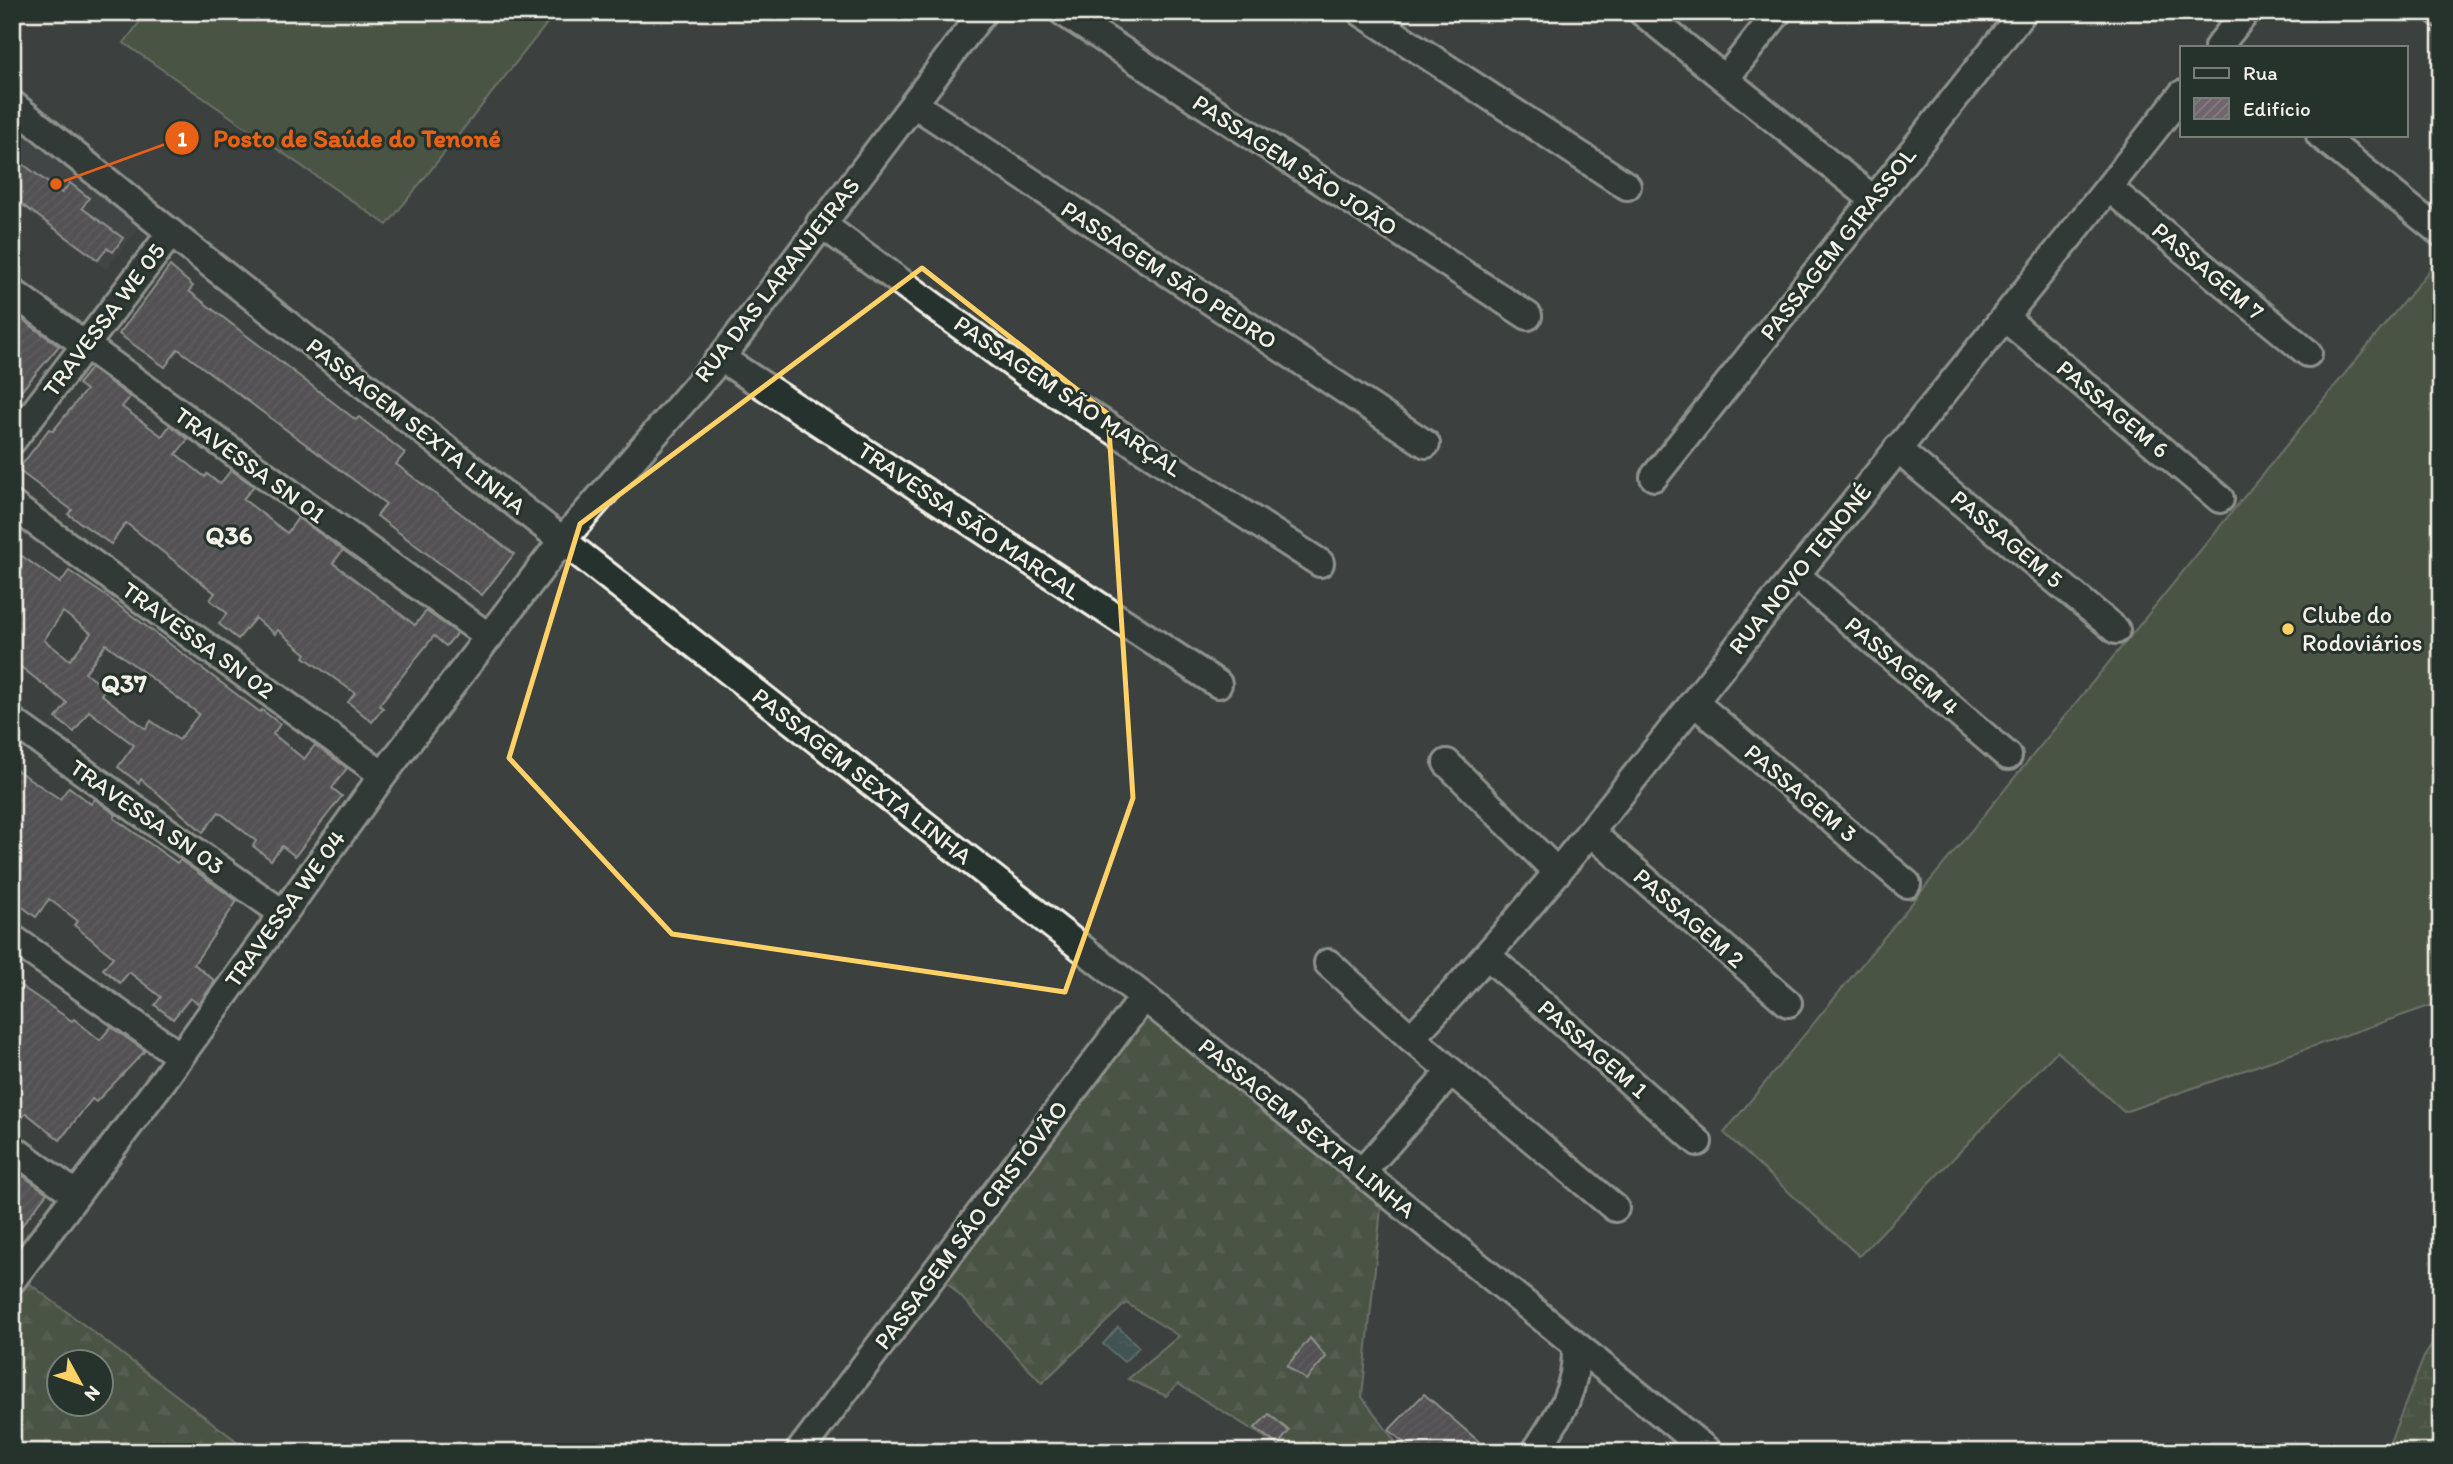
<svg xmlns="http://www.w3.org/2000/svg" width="2453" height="1464" font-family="Itim,sans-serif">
<defs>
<pattern id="forest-firs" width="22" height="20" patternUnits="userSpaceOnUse" patternTransform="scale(1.75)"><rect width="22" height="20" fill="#5c6b4d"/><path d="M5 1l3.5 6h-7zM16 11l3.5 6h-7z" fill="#748167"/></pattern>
<pattern id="wetland-marsh" width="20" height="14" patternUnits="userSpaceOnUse" patternTransform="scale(1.75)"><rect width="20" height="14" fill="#5c6b4d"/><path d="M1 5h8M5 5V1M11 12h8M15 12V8" fill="none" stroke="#748167"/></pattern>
<pattern id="water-ripples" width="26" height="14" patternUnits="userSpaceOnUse" patternTransform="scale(1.75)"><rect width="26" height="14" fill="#46686c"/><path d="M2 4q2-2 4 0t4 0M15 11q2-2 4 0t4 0" fill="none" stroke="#617e81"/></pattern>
<pattern id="building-hatch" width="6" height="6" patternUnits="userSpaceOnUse" patternTransform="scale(1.75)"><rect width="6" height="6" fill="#6f656c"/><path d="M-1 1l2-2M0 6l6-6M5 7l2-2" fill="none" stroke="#847c81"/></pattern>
</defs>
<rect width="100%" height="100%" fill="#3c4240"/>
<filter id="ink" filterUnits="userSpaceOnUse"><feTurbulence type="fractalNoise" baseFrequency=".0143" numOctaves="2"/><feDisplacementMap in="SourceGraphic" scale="14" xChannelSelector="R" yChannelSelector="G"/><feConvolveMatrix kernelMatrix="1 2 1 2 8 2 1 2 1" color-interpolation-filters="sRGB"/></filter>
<g filter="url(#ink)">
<polygon fill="#4b4c4d" points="18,119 144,221 106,269 12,199 12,127"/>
<g fill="#5c6b4d" stroke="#a8ae9a" stroke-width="2">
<polygon points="147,12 556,12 387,225 124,43"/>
<polygon points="2441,256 2441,1002 2124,1112 2057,1051 1859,1256 1724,1133"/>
</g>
<g fill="url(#forest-firs)" stroke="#a8ae9a" stroke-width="2" fill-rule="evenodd">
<polygon points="1152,1012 1382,1198 1362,1397 1403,1452 1289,1452 1178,1384 1166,1396 1128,1379 1179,1336 1126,1303 1042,1383 946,1281"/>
<path d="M17,1274L251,1452H12V1280ZM60,1362H102V1404H60Z"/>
</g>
<polygon fill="url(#wetland-marsh)" stroke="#a8ae9a" stroke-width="2" points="2441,1331 2441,1452 2386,1452 2424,1357"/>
<polygon fill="url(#water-ripples)" stroke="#8c9f9e" stroke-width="2" points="1118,1327 1139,1347 1124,1362 1103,1344"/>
<g fill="url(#building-hatch)" stroke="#f4f1e8" stroke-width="2" fill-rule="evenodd">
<polygon points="12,156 62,193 70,183 89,198 82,208 123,238 113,252 107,248 98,260 12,197"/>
<polygon points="170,266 193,286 189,291 356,420 359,417 405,453 396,464 514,554 482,595 377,516 386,504 178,349 165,367 119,334"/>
<polygon points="12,312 59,346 12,402"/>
<polygon points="91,368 130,397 122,407 162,436 170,425 188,439 176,454 205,477 207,474 220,484 231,470 254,486 243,499 287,533 298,518 343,550 333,563 415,625 426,611 457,633 446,646 434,636 379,705 383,708 372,722 348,702 355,693 304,657 306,654 278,630 275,634 255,618 238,639 219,624 227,613 210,600 215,593 126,523 111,544 68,514 72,510 18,470 49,429 53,431 86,390 78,384"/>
<path d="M22,556L60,583L69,571L106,596L260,712L262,710L280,724L273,734L304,759L315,745L347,768L332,788L342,796L295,856L282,846L271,860L253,846L256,841L219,812L203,832L141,779L139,783L118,767L134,745L111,728L89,711L74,732L56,718L67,703L12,660V568ZM63,612L91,633L70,660L44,640ZM106,644L199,714L179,740L151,721L146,729L101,694L106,688L85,673Z"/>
<polygon points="12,767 60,799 69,787 91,804 95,799 116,815 114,818 177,863 180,860 237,901 194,964 215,981 199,1004 190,998 173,1019 155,1005 161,997 129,972 120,983 103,969 113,957 74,925 78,921 49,899 36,917 12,899"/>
<polygon points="12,980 72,1021 74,1019 100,1040 111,1027 145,1051 96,1102 92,1099 60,1140 26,1113 12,1132"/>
<polygon points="12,1168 47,1193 12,1238"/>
<polygon points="1310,1338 1326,1357 1306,1380 1287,1366"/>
<polygon points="1424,1394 1491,1452 1415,1452 1389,1430"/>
<polygon points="1269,1414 1289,1431 1278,1445 1255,1428"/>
</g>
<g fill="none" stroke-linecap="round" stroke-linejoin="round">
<defs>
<g id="minor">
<polyline points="1063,12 1528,316"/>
<polyline points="1361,12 1627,186"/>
<polyline points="1642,12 1873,199"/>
<polyline points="2438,12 2441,14"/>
<polyline points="2218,47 2246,12"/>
<polyline points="1725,79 1778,12"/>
<polyline points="12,104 171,233 1144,997 1709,1452"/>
<polyline points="914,104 1426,444"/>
<polyline points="2320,135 2441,233"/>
<polyline points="2109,188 2308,353"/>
<polyline points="820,223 1028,375 1320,563"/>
<polyline points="12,292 489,637"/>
<polyline points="2006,319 2220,499"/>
<polyline points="721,358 1218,684"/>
<polyline points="12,441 171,233"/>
<polyline points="1897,449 2116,630"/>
<polyline points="1654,477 2023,12"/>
<polyline points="12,505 383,775"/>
<polyline points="1796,575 2008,756"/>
<polyline points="1694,702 1907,884"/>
<polyline points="12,721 282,913"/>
<polyline points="1447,763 1557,872"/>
<polyline points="1591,833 1788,1003"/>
<polyline points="12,938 180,1056"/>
<polyline points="1489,957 1698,1142"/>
<polyline points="1328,963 1411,1038 1615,1208"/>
<path d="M1411,1038C1535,908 1643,765 1756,624C1898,448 2043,273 2182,94"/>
<polyline points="12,1148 75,1194"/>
<polyline points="1362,1172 1451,1072"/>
<polyline points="12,1280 164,1079 383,775 562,541 721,358 983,12"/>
<polyline points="799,1452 1144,997"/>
<path d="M1535,1452C1559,1416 1577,1391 1576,1347"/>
</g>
</defs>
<use href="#minor" stroke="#f4f1e8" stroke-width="32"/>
<use href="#minor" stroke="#26332d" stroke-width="26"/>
</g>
</g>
<path d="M0 0H2453V1464H0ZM922,268L1108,414L1133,798L1065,992L672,934L509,758L580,524Z" fill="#3c4240" fill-opacity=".55" fill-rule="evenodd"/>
<path fill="none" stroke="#ffd166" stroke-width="5" stroke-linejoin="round" d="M922,268L1108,414L1133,798L1065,992L672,934L509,758L580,524Z"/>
<circle fill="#ffd166" stroke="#26332d" stroke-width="2.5" cx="2288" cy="629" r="7"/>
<g text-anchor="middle" stroke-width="6" stroke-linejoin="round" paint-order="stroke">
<g font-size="24" fill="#f4f1e8" stroke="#26332d">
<text transform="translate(1295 165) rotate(33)" y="8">PASSAGEM SÃO JOÃO</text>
<text transform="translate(1838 244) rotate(-52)" y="8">PASSAGEM GIRASSOL</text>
<text transform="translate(2208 271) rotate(40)" y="8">PASSAGEM 7</text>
<text transform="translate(1169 275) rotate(33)" y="8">PASSAGEM SÃO PEDRO</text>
<text transform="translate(777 280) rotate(-52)" y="8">RUA DAS LARANJEIRAS</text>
<text transform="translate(104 320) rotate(-53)" y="8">TRAVESSA WE 05</text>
<text transform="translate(1068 396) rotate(34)" y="8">PASSAGEM SÃO MARÇAL</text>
<text transform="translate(2113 409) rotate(40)" y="8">PASSAGEM 6</text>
<text transform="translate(416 426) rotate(38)" y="8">PASSAGEM SEXTA LINHA</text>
<text transform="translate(250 465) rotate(36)" y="8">TRAVESSA SN 01</text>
<text transform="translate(969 521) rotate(34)" y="8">TRAVESSA SÃO MARCAL</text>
<text transform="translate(2007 539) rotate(40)" y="8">PASSAGEM 5</text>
<text transform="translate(1800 569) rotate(-51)" y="8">RUA NOVO TENONÉ</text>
<text transform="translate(198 640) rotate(36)" y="8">TRAVESSA SN 02</text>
<text transform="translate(1902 666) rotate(40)" y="8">PASSAGEM 4</text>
<text transform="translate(862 776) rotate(38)" y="8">PASSAGEM SEXTA LINHA</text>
<text transform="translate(1801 793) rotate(40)" y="8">PASSAGEM 3</text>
<text transform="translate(147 817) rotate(35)" y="8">TRAVESSA SN 03</text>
<text transform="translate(285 909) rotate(-54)" y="8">TRAVESSA WE 04</text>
<text transform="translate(1689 918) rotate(41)" y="8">PASSAGEM 2</text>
<text transform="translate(1593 1049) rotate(41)" y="8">PASSAGEM 1</text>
<text transform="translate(1307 1128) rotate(39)" y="8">PASSAGEM SEXTA LINHA</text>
<text transform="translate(971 1225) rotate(-53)" y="8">PASSAGEM SÃO CRISTÓVÃO</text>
</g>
<g font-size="24" fill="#f4f1e8" stroke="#26332d" text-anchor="start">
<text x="2302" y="623">Clube do<tspan x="2302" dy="28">Rodoviários</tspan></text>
</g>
<g font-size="26" font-weight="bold" fill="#f4f1e8" stroke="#26332d">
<text x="229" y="544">Q36</text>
<text x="124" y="692">Q37</text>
</g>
</g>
<path fill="none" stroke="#e96117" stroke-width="2.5" d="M56 184L182 138"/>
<g fill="#e96117" stroke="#26332d" stroke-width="2.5">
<circle cx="56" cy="184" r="7"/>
<circle cx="182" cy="138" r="18"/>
</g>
<g font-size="21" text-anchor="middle" font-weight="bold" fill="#fff">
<text x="182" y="146">1</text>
</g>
<g font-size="26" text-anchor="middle" font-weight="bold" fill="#e96117" stroke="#26332d" stroke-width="6" stroke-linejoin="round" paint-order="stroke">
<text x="357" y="147">Posto de Saúde do Tenoné</text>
</g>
<rect width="2453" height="1464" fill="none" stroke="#26332d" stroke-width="42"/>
<rect x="21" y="21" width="2411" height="1422" fill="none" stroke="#f4f1e8" stroke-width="2.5" filter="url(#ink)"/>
<rect x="2180" y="46" width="228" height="91" fill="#26332d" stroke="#787f78" stroke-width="2"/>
<rect x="2194" y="68" width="35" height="10" fill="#26332d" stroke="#787f78" stroke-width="2"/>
<text x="2243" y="80" font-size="21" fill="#f4f1e8">Rua</text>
<rect x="2194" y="98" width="35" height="21" fill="url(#building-hatch)" stroke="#787f78" stroke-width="2"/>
<text x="2243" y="116" font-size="21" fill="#f4f1e8">Edifício</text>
<g transform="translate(80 1383) rotate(130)"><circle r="33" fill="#26332d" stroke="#787f78" stroke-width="2"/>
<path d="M0-5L12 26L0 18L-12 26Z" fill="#ffd166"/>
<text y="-10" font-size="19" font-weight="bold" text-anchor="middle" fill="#f4f1e8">N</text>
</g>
</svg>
